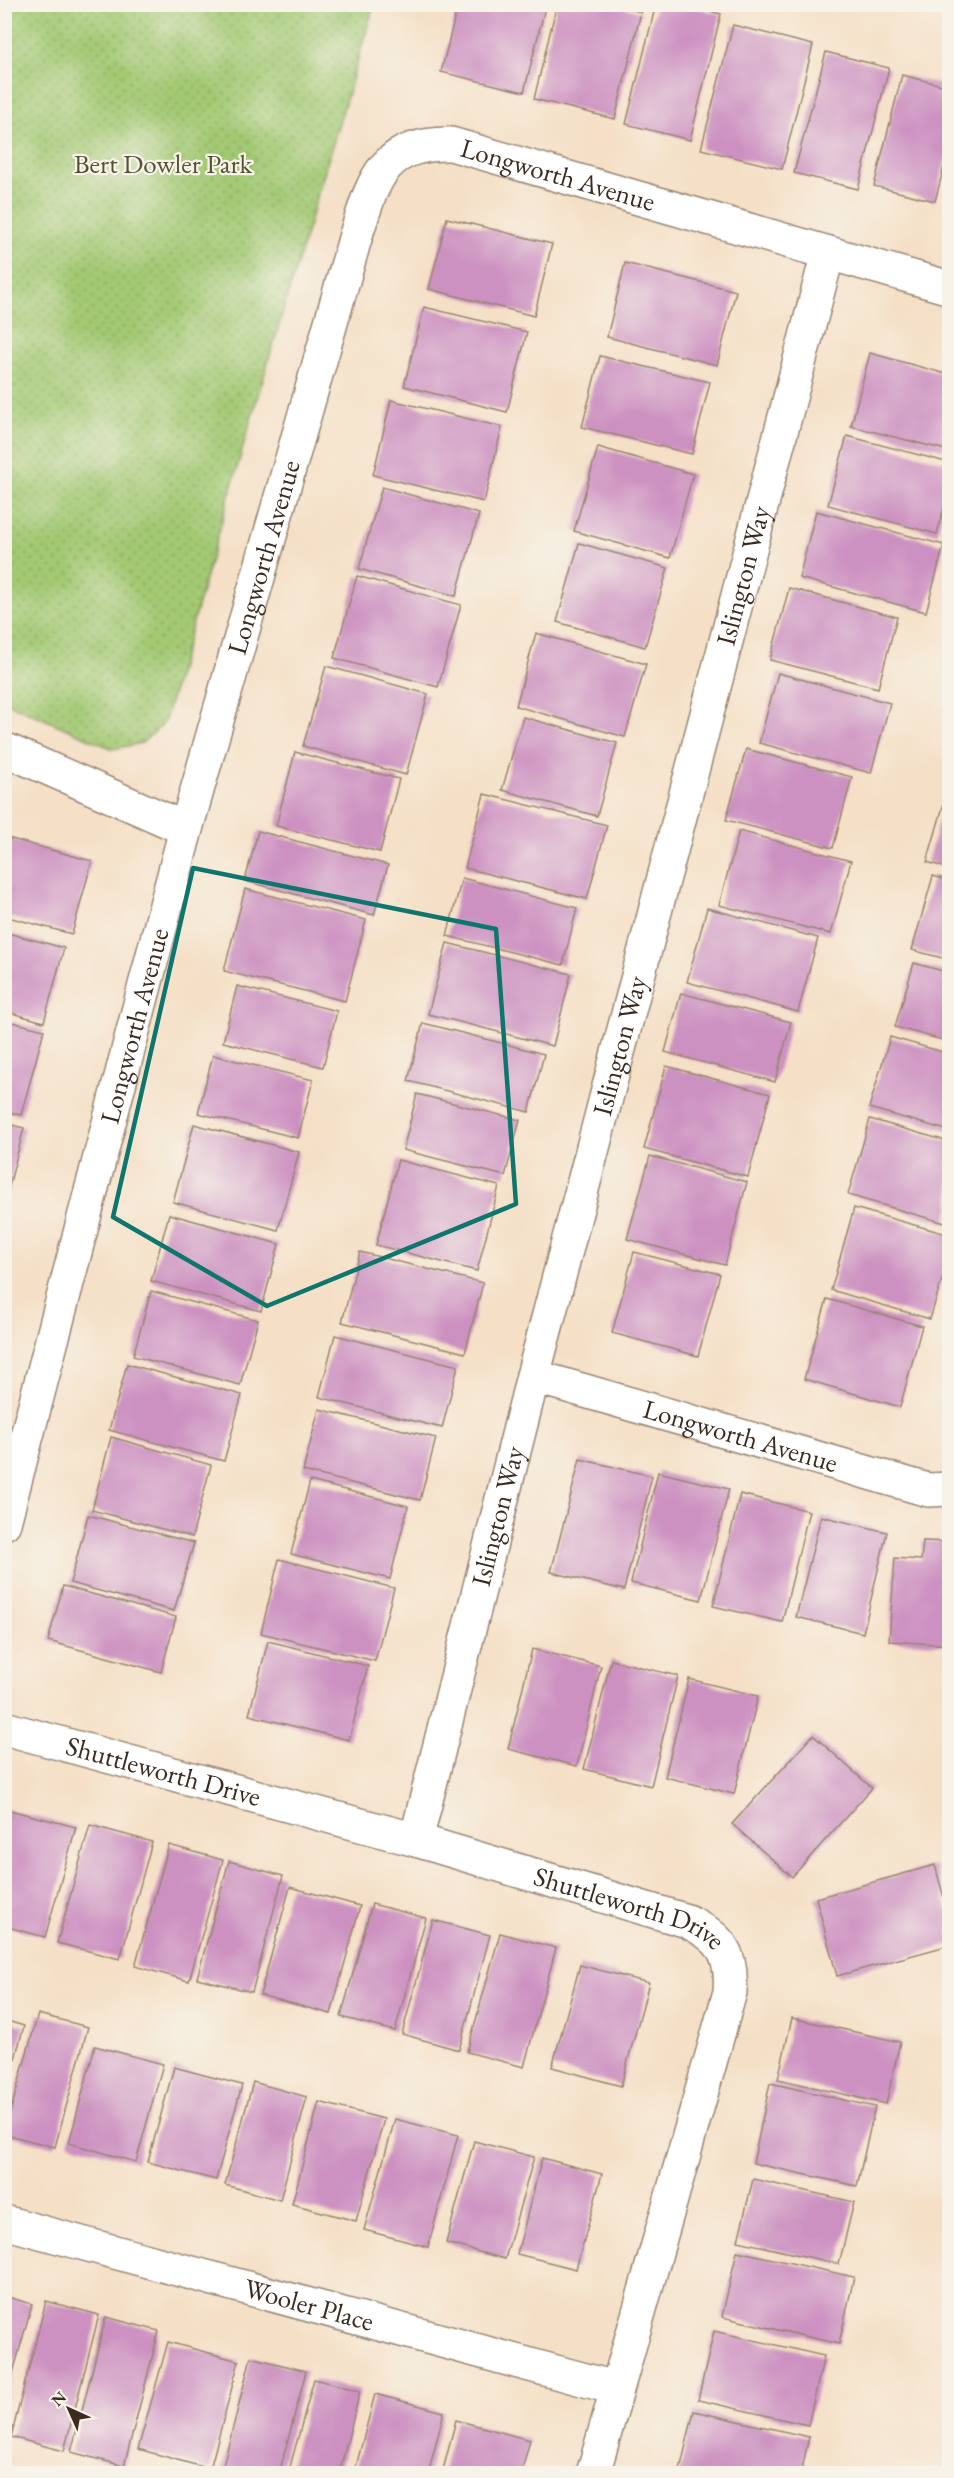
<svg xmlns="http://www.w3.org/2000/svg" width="954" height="2478" font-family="'EB Garamond',serif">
<defs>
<pattern id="grass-dots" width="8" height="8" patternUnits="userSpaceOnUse" patternTransform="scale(1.5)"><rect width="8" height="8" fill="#a3c973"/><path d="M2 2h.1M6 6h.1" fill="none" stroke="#86a35e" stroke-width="1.8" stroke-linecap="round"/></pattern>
</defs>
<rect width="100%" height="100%" fill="#f7f3e8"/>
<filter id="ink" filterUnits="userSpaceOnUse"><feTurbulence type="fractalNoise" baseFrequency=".0167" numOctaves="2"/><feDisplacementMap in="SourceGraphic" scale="12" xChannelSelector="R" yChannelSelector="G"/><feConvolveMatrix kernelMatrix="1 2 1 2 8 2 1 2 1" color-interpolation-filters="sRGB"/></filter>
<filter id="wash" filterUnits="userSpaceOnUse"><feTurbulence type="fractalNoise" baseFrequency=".008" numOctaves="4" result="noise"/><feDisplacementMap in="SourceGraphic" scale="24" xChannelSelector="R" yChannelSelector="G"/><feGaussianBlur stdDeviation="1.35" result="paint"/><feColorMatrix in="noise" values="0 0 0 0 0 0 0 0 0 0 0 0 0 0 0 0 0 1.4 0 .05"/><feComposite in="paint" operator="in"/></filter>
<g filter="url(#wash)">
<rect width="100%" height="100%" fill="#f5e0c7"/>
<polygon fill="url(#grass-dots)" stroke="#6f7a48" stroke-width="1.5" points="5,4 374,5 249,426 164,723 142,743 113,749 5,702"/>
<g id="blocks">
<g fill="#cc91c1">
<polygon points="458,4 546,4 524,92 441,72"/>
<polygon points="557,4 612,4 641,12 615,119 534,99"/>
<polygon points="656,4 681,4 721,14 690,140 626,124"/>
<polygon points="733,25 813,45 782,169 701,149"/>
<polygon points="826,52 889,68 858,189 794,173"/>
<polygon points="902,75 950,87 950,144 935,201 874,186"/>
<polygon points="447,218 552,244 534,316 429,289"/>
<polygon points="625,263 736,291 717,365 607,337"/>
<polygon points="424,307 527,332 507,412 404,386"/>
<polygon points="870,353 950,375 950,451 851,426"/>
<polygon points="600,356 710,382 692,454 582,427"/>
<polygon points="391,400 502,427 484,502 373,475"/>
<polygon points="847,436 950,463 950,485 937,534 828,505"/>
<polygon points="598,447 693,474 670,558 574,531"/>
<polygon points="382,487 479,514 456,596 359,569"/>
<polygon points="816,511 944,545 926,612 799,578"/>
<polygon points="579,543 668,568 645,647 557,622"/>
<polygon points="357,576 461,605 438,687 334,658"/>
<polygon points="789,588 897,617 878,688 770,660"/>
<polygon points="536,633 646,664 625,737 516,706"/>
<polygon points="326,666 428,694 406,775 303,746"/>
<polygon points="778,673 890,703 871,773 759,743"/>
<polygon points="523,717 617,743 597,816 502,790"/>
<polygon points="746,749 852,777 833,848 726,820"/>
<polygon points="295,752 399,779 380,852 276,826"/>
<polygon points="484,794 607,825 587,899 465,868"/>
<polygon points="946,796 950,797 950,869 927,862"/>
<polygon points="258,831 388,865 374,915 245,881"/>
<polygon points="739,831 851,861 831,934 719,905"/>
<polygon points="4,837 92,861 72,934 4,916"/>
<polygon points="933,876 950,881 950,960 912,950"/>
<polygon points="462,878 577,908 563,965 447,936"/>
<polygon points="245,889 366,920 345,1001 224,971"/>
<polygon points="707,908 818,938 798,1012 687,982"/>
<polygon points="4,932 64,948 44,1022 4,1011"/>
<polygon points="447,943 571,974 553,1046 428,1014"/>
<polygon points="914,963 950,973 950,1042 895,1027"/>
<polygon points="237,986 337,1011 323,1067 223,1042"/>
<polygon points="681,993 791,1022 775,1082 665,1052"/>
<polygon points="4,1020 44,1030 21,1115 4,1111"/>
<polygon points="423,1023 544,1054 529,1112 408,1081"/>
<polygon points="890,1037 950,1054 950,1131 869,1108"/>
<polygon points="213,1055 313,1080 298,1138 198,1113"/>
<polygon points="666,1066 770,1094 748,1177 644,1149"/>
<polygon points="417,1094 520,1120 505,1176 403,1150"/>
<polygon points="870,1119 950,1142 950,1207 945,1223 848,1195"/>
<polygon points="4,1123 24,1128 7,1194 4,1193"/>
<polygon points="194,1124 299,1152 278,1230 173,1202"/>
<polygon points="650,1156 747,1182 725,1265 627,1239"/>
<polygon points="398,1160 499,1186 477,1271 376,1245"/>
<polygon points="854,1208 950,1235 950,1253 930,1319 831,1290"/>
<polygon points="169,1214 279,1244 261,1311 151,1281"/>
<polygon points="360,1252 483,1283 465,1353 342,1322"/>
<polygon points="634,1252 720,1274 698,1356 612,1333"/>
<polygon points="151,1291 258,1320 240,1385 133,1356"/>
<polygon points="827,1299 922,1326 900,1407 804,1379"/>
<polygon points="335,1335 458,1366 442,1428 319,1397"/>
<polygon points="127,1364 242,1395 224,1461 109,1430"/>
<polygon points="319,1409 436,1438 420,1500 303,1471"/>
<polygon points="111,1437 211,1465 192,1537 92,1510"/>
<polygon points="580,1459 652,1476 624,1590 551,1572"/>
<polygon points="658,1472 729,1489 701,1600 631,1583"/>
<polygon points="310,1481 408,1506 390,1579 291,1554"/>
<polygon points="740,1494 809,1511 782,1622 713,1606"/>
<polygon points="88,1515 194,1543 174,1611 70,1583"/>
<polygon points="821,1516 887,1532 863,1633 796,1617"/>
<polygon points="923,1541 950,1542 950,1645 889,1641 895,1558 921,1560"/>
<polygon points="279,1559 394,1588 375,1661 261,1633"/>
<polygon points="63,1586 176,1617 161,1672 48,1641"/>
<polygon points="268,1641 368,1666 349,1740 249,1715"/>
<polygon points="532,1649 601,1666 577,1766 508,1749"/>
<polygon points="611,1660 678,1676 651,1786 584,1769"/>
<polygon points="689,1679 758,1696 734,1794 665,1777"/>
<polygon points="813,1735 872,1788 792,1877 732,1824"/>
<polygon points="6,1809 76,1827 45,1937 4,1926"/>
<polygon points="90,1825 152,1842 120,1959 57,1943"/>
<polygon points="169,1845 223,1860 189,1981 135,1966"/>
<polygon points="229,1861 283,1876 252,1992 197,1978"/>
<polygon points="935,1865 950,1920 950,1945 837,1976 816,1898"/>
<polygon points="290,1887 360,1906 331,2014 260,1995"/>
<polygon points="372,1904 426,1918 395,2031 341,2017"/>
<polygon points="433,1920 490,1935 459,2050 402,2034"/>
<polygon points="500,1933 556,1948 524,2067 467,2052"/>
<polygon points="580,1965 649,1983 621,2086 552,2067"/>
<polygon points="38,2014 88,2027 55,2147 4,2134"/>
<polygon points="792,2018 900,2042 886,2104 778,2079"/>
<polygon points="4,2020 24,2026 5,2095 4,2095"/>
<polygon points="95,2046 163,2064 136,2162 69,2143"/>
<polygon points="174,2067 242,2085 216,2180 148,2162"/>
<polygon points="253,2082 307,2097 280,2200 225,2185"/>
<polygon points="770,2083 875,2107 857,2186 753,2163"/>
<polygon points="319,2102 384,2119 356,2221 292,2204"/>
<polygon points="395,2119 458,2135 428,2247 364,2230"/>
<polygon points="474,2141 534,2157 505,2259 446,2243"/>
<polygon points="542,2158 602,2174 576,2269 517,2254"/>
<polygon points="753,2179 854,2202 839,2264 738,2241"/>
<polygon points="737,2251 854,2277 839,2344 722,2317"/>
<polygon points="4,2296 32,2304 5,2402 4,2402"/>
<polygon points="46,2301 99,2315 64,2451 11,2437"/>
<polygon points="106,2317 159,2331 124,2466 71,2452"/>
<polygon points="714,2331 824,2356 808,2425 698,2400"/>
<polygon points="168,2342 239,2361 210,2469 138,2449"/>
<polygon points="251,2357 306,2371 279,2474 221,2474"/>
<polygon points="314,2379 360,2391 339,2474 288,2474"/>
<polygon points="375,2394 444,2412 428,2474 354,2474"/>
<polygon points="694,2411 809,2437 801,2474 679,2474"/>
<polygon points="456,2420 530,2440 521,2474 442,2474"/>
</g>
</g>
</g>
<g filter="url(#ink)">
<use href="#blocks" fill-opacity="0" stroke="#988572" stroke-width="1.5"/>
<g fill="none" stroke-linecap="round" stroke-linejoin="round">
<defs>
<g id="street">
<polyline points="4,749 186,829"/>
<path id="s1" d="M533,1376L928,1490L950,1489"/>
<path id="s2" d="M4,1523L186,829L356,235C374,178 383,143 451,144L950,288"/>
<path id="s3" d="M4,1728L416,1840L687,1921C721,1937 733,1953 730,1992L593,2474"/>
<path id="s4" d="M416,1840L533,1376L828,253"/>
<path id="s5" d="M4,2222L615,2388"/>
</g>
</defs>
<use href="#street" stroke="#988572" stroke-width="36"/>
<use href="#street" stroke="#fff" stroke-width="33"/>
</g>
</g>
<path fill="none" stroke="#0f766e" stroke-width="4.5" stroke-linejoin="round" d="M193,868L496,929L516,1204L267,1306L113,1217Z"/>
<g text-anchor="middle" stroke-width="4.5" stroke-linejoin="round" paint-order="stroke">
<g font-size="27" fill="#555233" stroke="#f7f3e8">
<text x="163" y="173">Bert Dowler Park</text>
</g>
<g font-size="27" fill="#3b2a1e" stroke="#f7f3e8">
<text dy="9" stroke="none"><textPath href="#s2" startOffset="1593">Longworth Avenue</textPath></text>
<text dy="9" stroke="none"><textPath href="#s2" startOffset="1000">Longworth Avenue</textPath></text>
<text dy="9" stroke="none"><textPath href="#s4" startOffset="1306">Islington Way</textPath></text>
<text dy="9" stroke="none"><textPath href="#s2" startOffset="514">Longworth Avenue</textPath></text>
<text dy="9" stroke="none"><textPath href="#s4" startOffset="820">Islington Way</textPath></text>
<text dy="9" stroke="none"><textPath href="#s1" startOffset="216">Longworth Avenue</textPath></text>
<text dy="9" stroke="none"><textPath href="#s4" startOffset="334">Islington Way</textPath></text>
<text dy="9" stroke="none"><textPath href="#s3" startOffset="165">Shuttleworth Drive</textPath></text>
<text dy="9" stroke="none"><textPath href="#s3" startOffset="651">Shuttleworth Drive</textPath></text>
<text dy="9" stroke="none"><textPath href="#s5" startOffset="316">Wooler Place</textPath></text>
</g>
</g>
<rect width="954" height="2478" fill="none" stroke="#f7f3e8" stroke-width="24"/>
<g transform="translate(69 2409) rotate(315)" stroke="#f7f3e8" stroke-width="4.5" paint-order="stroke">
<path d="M0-4.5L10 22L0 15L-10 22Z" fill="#3b2a1e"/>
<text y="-9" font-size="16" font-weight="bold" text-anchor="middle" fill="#3b2a1e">N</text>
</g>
</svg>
